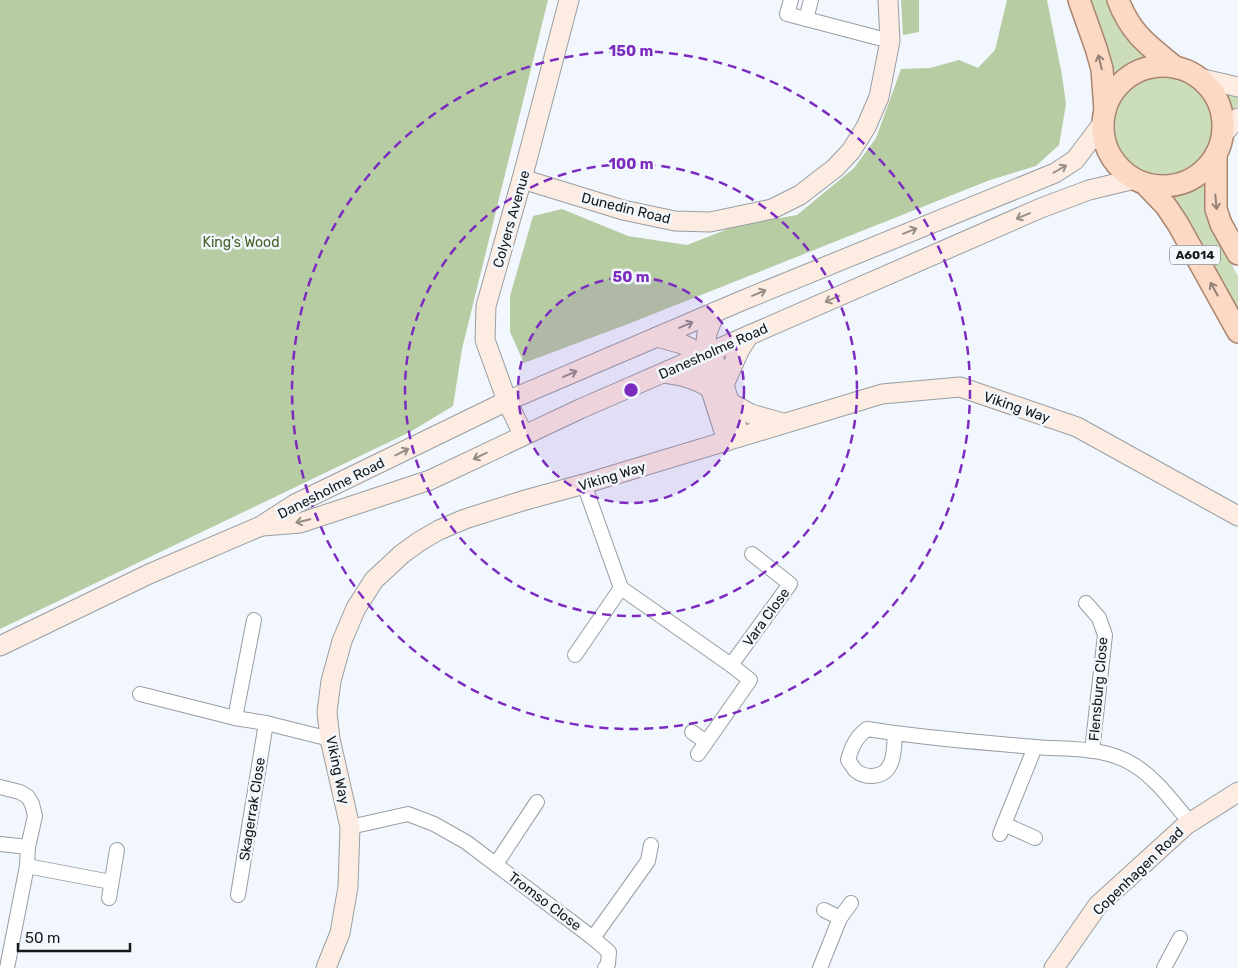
<svg xmlns="http://www.w3.org/2000/svg" width="1238" height="968" font-family="Rubik,sans-serif">
<rect width="100%" height="100%" fill="#f1f7fd"/>
<g fill="#ccddbc">
<polygon points="1089,0 1110,0 1151,58 1123,67 1113,80"/>
<circle cx="1163" cy="125" r="51"/>
<polygon points="1221,90 1238,95 1238,106 1229,115"/>
<path d="M1205,178V198L1209,223L1238,276V314L1167,196C1181,192 1194,188 1205,178Z"/>
</g>
<g fill="#b8cca3">
<polygon points="0,0 548,0 462,349 453,406 410,432 0,629"/>
<polygon points="901,0 919,0 919,32 903,35"/>
<polygon points="1007,0 1047,0 1062,75 1066,104 1059,145 1036,166 990,180 628,324 524,363 510,332 510,296 533,216 562,209 628,236 687,245 738,225 797,215 854,168 876,138 901,69 930,68 959,60 978,68 995,50"/>
</g>
<g fill="none" stroke-linecap="round" stroke-linejoin="round">
<defs>
<g id="street">
<polyline points="791,0 787,14 890,41"/>
<polyline points="806,19 811,0"/>
<polyline points="584,484 621,588 731,665 750,680 698,754"/>
<polyline points="1086,603 1099,618 1105,635 1092,751"/>
<polyline points="575,655 621,588"/>
<polyline points="731,665 790,584 752,554"/>
<polyline points="140,694 235,718 266,723 330,739"/>
<polyline points="235,718 254,620"/>
<polyline points="692,732 706,742"/>
<path d="M895,733C894,743 895,756 890,765C884,778 865,779 855,770C853,767 850,763 848,760C852,746 856,737 867,729C922,738 979,742 1034,747C1068,750 1105,746 1134,765C1157,779 1173,803 1190,822"/>
<polyline points="0,787 20,792 28,797 32,804 35,816 28,847 27,866 7,968"/>
<polyline points="1004,824 1035,838"/>
<polyline points="350,827 408,814 434,824 466,842 593,938 609,952 608,964 605,968"/>
<polyline points="1000,834 1035,747"/>
<polyline points="0,844 28,847"/>
<polyline points="496,864 537,802"/>
<polyline points="27,866 111,882"/>
<polyline points="238,895 266,723"/>
<polyline points="109,898 117,850"/>
<polyline points="824,910 840,918"/>
<polyline points="593,938 648,861 651,845"/>
<polyline points="820,968 840,918 851,903"/>
<polyline points="1164,968 1180,938"/>
</g>
<g id="secondary">
<polyline points="1199,78 1238,87"/>
<polyline points="1222,135 1238,118"/>
<polyline points="522,179 623,210 675,221 710,222 772,209 800,195 835,168 851,151 866,127 879,97 890,41 888,0"/>
<polyline points="715,312 707,333 703,365 727,441"/>
<polyline points="657,337 682,344 714,360 724,385 740,437"/>
<path d="M664,373C681,375 697,379 711,389"/>
<polyline points="724,385 739,351 749,335"/>
<polyline points="729,402 751,414 783,423"/>
<polyline points="523,434 507,401 485,340 486,306 522,179 569,0"/>
<polyline points="263,526 300,523 430,480 580,409 1041,208 1089,190 1135,179"/>
<polyline points="0,646 149,574 261,526 295,504 507,401 741,301 1055,173 1075,160 1103,123"/>
<polyline points="326,968 340,933 348,887 350,827 330,739 327,712 331,681 342,641 356,608 374,580 402,554 420,541 439,530 465,519 522,501 584,484 882,394 960,387 1077,427 1238,516"/>
<polyline points="1054,968 1098,905 1186,825 1238,792"/>
</g>
<g id="primary">
<polyline points="1079,0 1096,48 1102,69 1105,111"/>
<path d="M1118,0C1131,34 1148,45 1175,67"/>
<circle cx="1163" cy="126" r="60"/>
<polyline points="1216,154 1216,209 1221,224 1238,254"/>
<polyline points="1144,183 1166,206 1178,224 1238,332"/>
</g>
</defs>
<use href="#street" stroke="#989ea3" stroke-width="16"/>
<use href="#secondary" stroke="#989ea3" stroke-width="21"/>
<use href="#primary" stroke="#a9856e" stroke-width="24"/>
<use href="#street" stroke="#fff" stroke-width="14"/>
<use href="#secondary" stroke="#fdece1" stroke-width="19"/>
<use href="#primary" stroke="#fbd9c4" stroke-width="21"/>
</g>
<defs><path id="oneway-shaft" d="M-6 0H5M1.5-3L5.5 0L1.5 3" fill="none" stroke-width="1.6" stroke-linecap="round" stroke-linejoin="round" transform="scale(1.25)"/></defs>
<g stroke="#948278">
<use href="#oneway-shaft" transform="translate(1100 62) rotate(-104)"/>
<use href="#oneway-shaft" transform="translate(1216 202) rotate(85)"/>
<use href="#oneway-shaft" transform="translate(1214 289) rotate(-119)"/>
</g>
<g stroke="#958d87">
<use href="#oneway-shaft" transform="translate(1060 169) rotate(-30)"/>
<use href="#oneway-shaft" transform="translate(1023 216) rotate(157)"/>
<use href="#oneway-shaft" transform="translate(910 231) rotate(-22)"/>
<use href="#oneway-shaft" transform="translate(759 293) rotate(-23)"/>
<use href="#oneway-shaft" transform="translate(832 299) rotate(156)"/>
<use href="#oneway-shaft" transform="translate(686 325) rotate(-23)"/>
<use href="#oneway-shaft" transform="translate(570 374) rotate(-23)"/>
<use href="#oneway-shaft" transform="translate(402 452) rotate(-26)"/>
<use href="#oneway-shaft" transform="translate(480 456) rotate(154)"/>
<use href="#oneway-shaft" transform="translate(303 521) rotate(166)"/>
</g>
<circle cx="631" cy="390" r="113" fill="#7b2cbf" fill-opacity=".12"/>
<g fill="none" stroke="#7b2cbf" stroke-width="2.5" stroke-dasharray="9 6">
<circle cx="631" cy="390" r="113"/>
<circle cx="631" cy="390" r="226"/>
<circle cx="631" cy="390" r="339"/>
</g>
<g text-anchor="middle" stroke-width="5" stroke-linejoin="round" paint-order="stroke">
<rect fill="#f1f7fd" stroke="#585b5e" stroke-width="1" x="1170" y="245.5" width="50" height="19" rx="4"/>
<g font-size="12" font-weight="bold" fill="#16181a">
<text x="1195" y="259">A6014</text>
</g>
<g font-size="14" fill="#16181a" stroke="#f1f7fd">
<text transform="translate(626 208) rotate(14)" y="5">Dunedin Road</text>
<text transform="translate(511 219) rotate(-74)" y="5">Colyers Avenue</text>
<text transform="translate(713 351) rotate(-24)" y="5">Danesholme Road</text>
<text transform="translate(1017 407) rotate(19)" y="5">Viking Way</text>
<text transform="translate(612 476) rotate(-17)" y="5">Viking Way</text>
<text transform="translate(331 488) rotate(-27)" y="5">Danesholme Road</text>
<text transform="translate(766 617) rotate(-54)" y="5">Vara Close</text>
<text transform="translate(1098 689) rotate(-85)" y="5">Flensburg Close</text>
<text transform="translate(338 770) rotate(78)" y="5">Viking Way</text>
<text transform="translate(252 809) rotate(-81)" y="5">Skagerrak Close</text>
<text transform="translate(1138 871) rotate(-44)" y="5">Copenhagen Road</text>
<text transform="translate(545 901) rotate(37)" y="5">Tromso Close</text>
</g>
<g font-size="14" fill="#486126" stroke="#f1f7fd">
<text x="241" y="247">King's Wood</text>
</g>
</g>
<circle cx="631" cy="390" r="8" fill="#7b2cbf" stroke="#f1f7fd" stroke-width="2.5"/>
<g font-size="15" text-anchor="middle" font-weight="bold" fill="#7b2cbf" stroke="#f1f7fd" stroke-width="5" stroke-linejoin="round" paint-order="stroke">
<text x="631" y="56">150 m</text>
<text x="631" y="169">100 m</text>
<text x="631" y="282">50 m</text>
</g>
<path d="M18 943v8h112v-8" fill="none" stroke="#16181a" stroke-width="2.5"/>
<text x="25" y="943" font-size="15" fill="#16181a" stroke="#f1f7fd" stroke-width="4" paint-order="stroke">50 m</text>
</svg>
